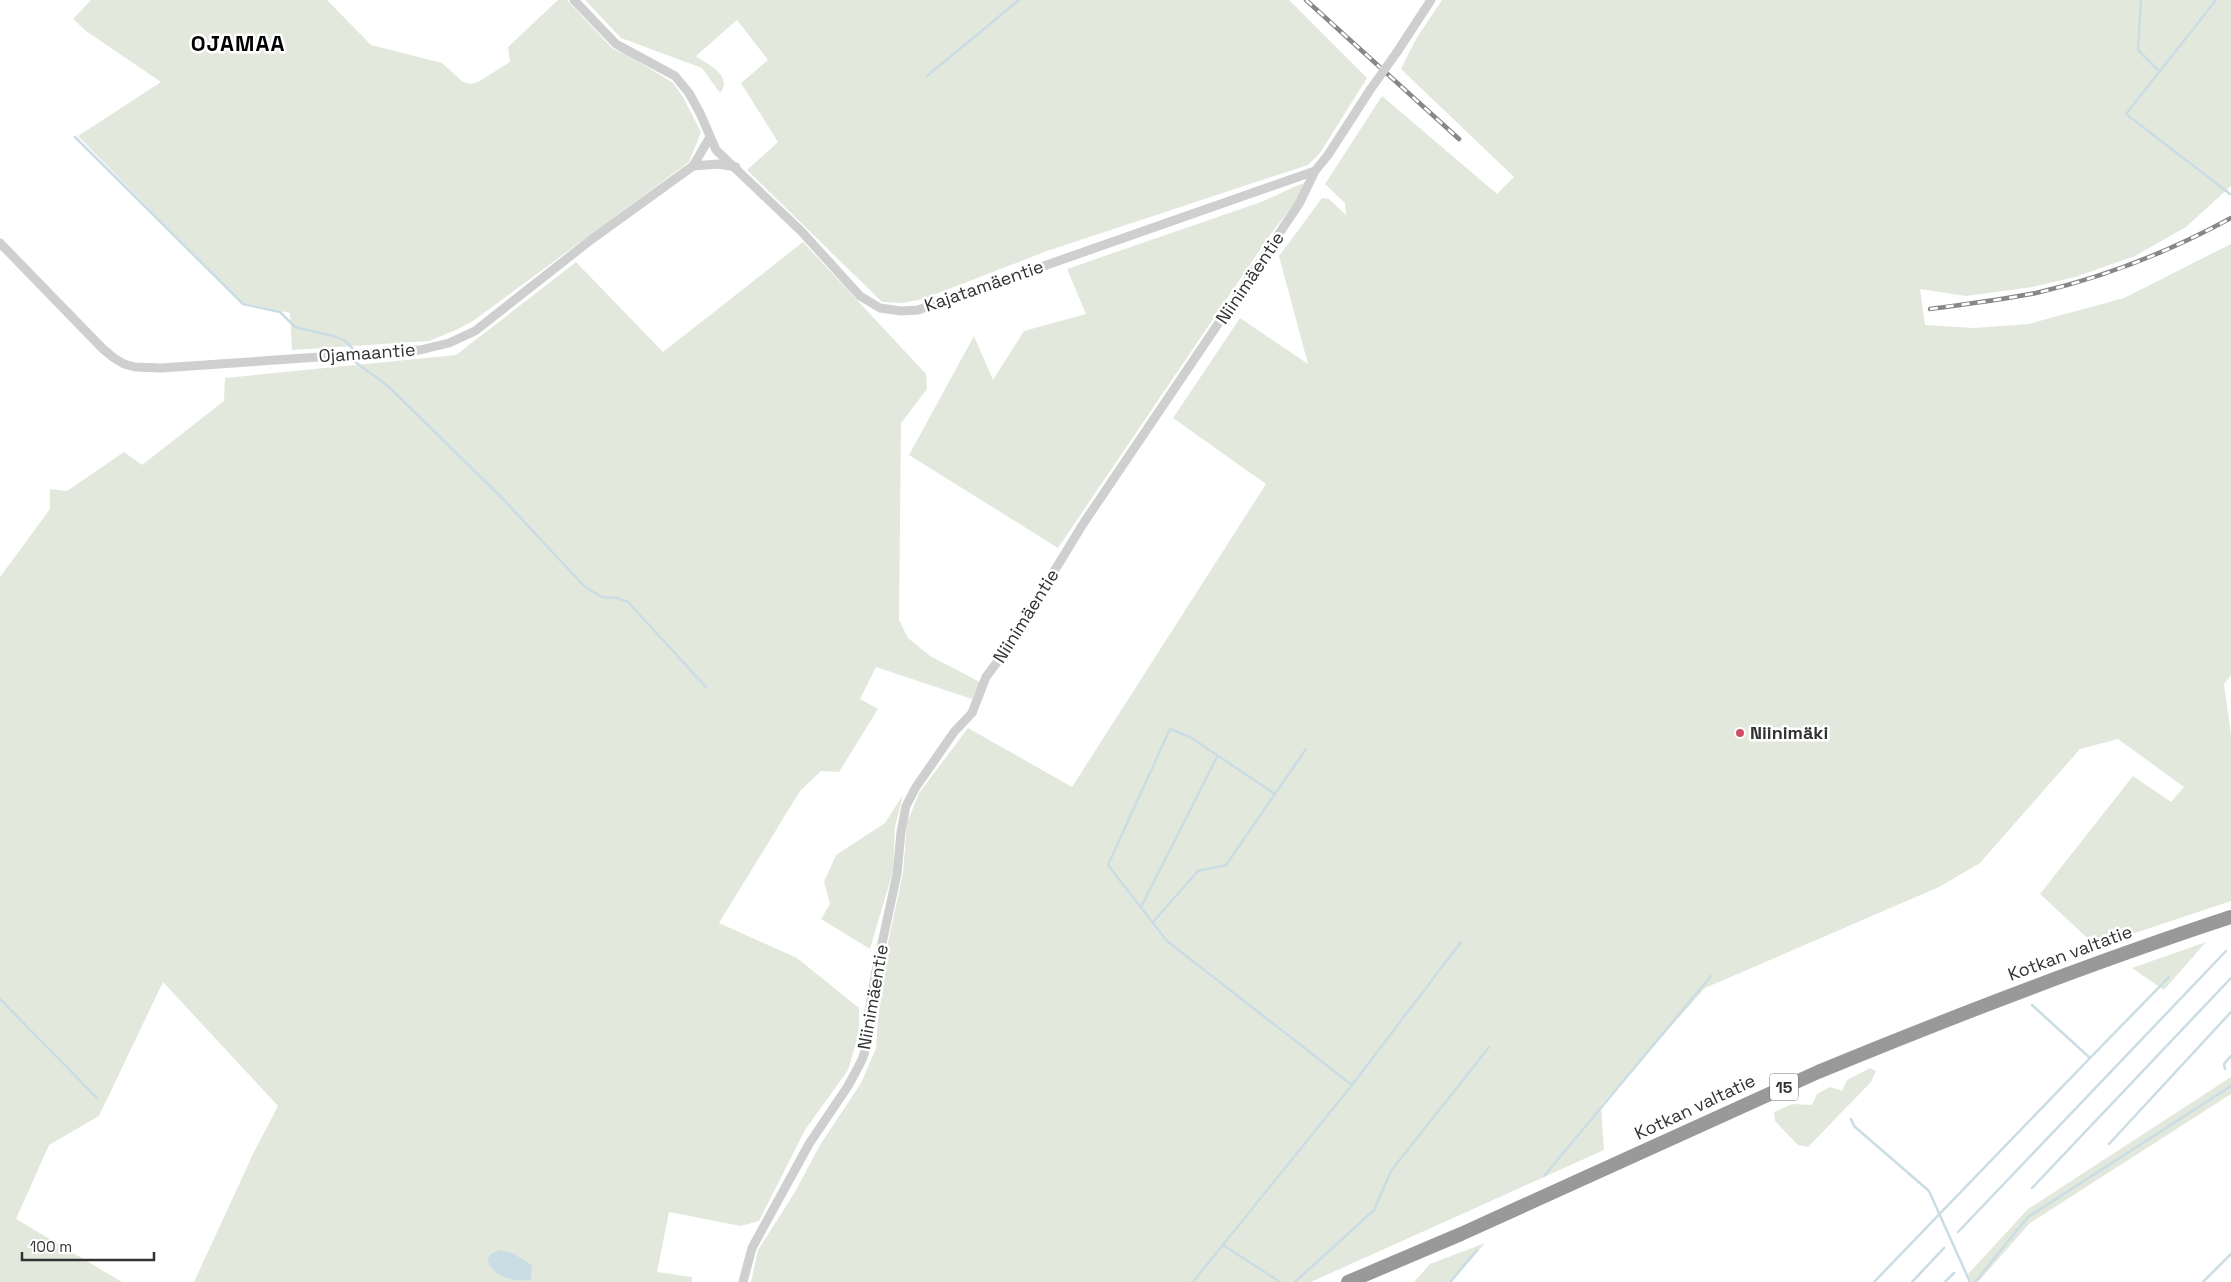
<svg xmlns="http://www.w3.org/2000/svg" width="2231" height="1282" font-family="'Space Grotesk',sans-serif">
<rect width="100%" height="100%" fill="#fff"/>
<g fill="#e3e8dd">
<polygon points="91,0 327,0 371,45 442,63 463,82 471,84 478,82 510,62 508,47 558,0 567,0 613,49 630,56 673,83 683,97 701,132 689,162 473,321 456,330 429,341 292,350 290,313 240,302 78,136 161,82 86,31 73,19"/>
<path d="M585,0H1289L1367,78L1320,153L1308,165L1047,251L923,299L902,303L882,302L747,170L778,142L741,83L768,60L737,20L696,56C707,64 734,76 720,93L702,68L621,38Z"/>
<polygon points="1442,0 2231,0 2231,186 2186,227 2135,256 2075,277 2033,287 1966,296 1920,289 1925,325 1974,328 2028,324 2124,298 2231,244 2231,675 2224,684 2231,735 2231,901 2096,946 2040,894 2133,776 2171,802 2184,787 2118,739 2080,749 1980,863 1939,887 1705,988 1601,1105 1604,1150 1311,1282 751,1282 758,1250 795,1192 820,1145 861,1083 876,1048 881,975 903,873 907,823 919,793 968,728 1072,787 1266,484 1173,418 1240,318 1308,364 1279,256 1322,198 1329,199 1346,215 1345,203 1325,184 1382,96 1497,194 1514,177 1401,69 1416,39"/>
<polygon points="1303,183 1304,191 1270,235 1058,548 909,455 974,336 993,380 1024,331 1086,314 1067,269 1261,202"/>
<polygon points="803,242 926,374 927,389 901,423 899,620 908,638 930,656 980,682 972,699 876,667 860,699 878,709 839,772 821,771 800,791 719,923 797,958 859,1008 859,1033 848,1070 805,1130 759,1221 741,1226 669,1212 657,1272 692,1277 692,1282 194,1282 254,1152 278,1106 163,982 99,1116 49,1145 16,1219 122,1282 0,1282 0,577 50,509 50,489 67,491 124,452 142,465 224,401 225,378 456,355 576,262 663,352"/>
<polygon points="903,795 895,827 893,871 870,949 821,919 830,904 824,882 836,855 885,823"/>
<polygon points="2206,942 2164,990 2132,968"/>
<polygon points="1870,1068 1876,1071 1871,1082 1808,1147 1798,1145 1775,1121 1774,1112 1792,1104 1812,1105 1817,1094 1830,1087 1842,1091 1847,1080"/>
<polygon points="2231,1077 2231,1094 2030,1223 1978,1282 1971,1282 1968,1274 2028,1209"/>
<polygon points="1485,1243 1452,1282 1414,1282 1430,1264"/>
</g>
<path fill="#cadde4" d="M500,1250L512,1253L532,1265L531,1280C514,1282 493,1277 487,1260L492,1253Z"/>
<g fill="none" stroke-linecap="round" stroke-linejoin="round">
<g stroke="#cadde4" stroke-width="2.5">
<polyline points="2141,0 2138,50 2159,71"/>
<polyline points="2216,0 2126,114 2230,194"/>
<polyline points="927,76 1019,0"/>
<polyline points="75,137 243,304 280,312 295,327 337,337 345,341 354,350"/>
<polyline points="354,361 388,386 503,499 585,587 602,597 617,598 628,602 706,687"/>
<polyline points="1275,794 1190,737 1170,729 1108,865 1167,941 1352,1085"/>
<polyline points="1141,907 1217,757"/>
<polyline points="1153,922 1198,871 1226,865 1306,749"/>
<polyline points="0,999 97,1098"/>
<polyline points="2090,1058 2169,977"/>
<polyline points="2225,1069 2224,1064 2231,1056"/>
<polyline points="1851,1119 1854,1126 1929,1191 1970,1282"/>
<polyline points="2109,1144 2231,1012"/>
<polyline points="1544,1176 1711,976"/>
<polyline points="2032,1188 2231,978"/>
<polyline points="1958,1232 2226,951"/>
<polyline points="1223,1245 1280,1282"/>
<polyline points="1193,1282 1352,1085 1461,942"/>
<polyline points="1295,1282 1374,1210 1391,1171 1489,1047"/>
<polyline points="1450,1282 1477,1250"/>
<polyline points="1874,1282 2090,1058 2032,1005"/>
<polyline points="1912,1282 1944,1248"/>
<polyline points="1945,1282 1954,1273"/>
<polyline points="1975,1282 2028,1217 2231,1086"/>
<polyline points="2203,1282 2231,1254"/>
</g>
<g stroke="#cfcfcf" stroke-width="9">
<polyline points="574,0 616,44 675,76 689,93 700,113 716,150 802,232 860,296 880,308 901,311 918,310 1315,171"/>
<polyline points="1397,52 1431,0"/>
<polyline points="693,166 718,164 736,167"/>
<polyline points="0,243 103,349 114,358 124,364 135,367 161,368 420,350 449,343 475,331 592,239 693,166 710,137"/>
<polyline points="743,1282 752,1248 809,1144 848,1086 862,1060 868,1042 869,1011 876,971 897,874 901,832 906,806 916,787 954,732 972,713 986,677 1006,650 1083,524 1299,204 1315,171 1328,155 1370,90"/>
</g>
<path stroke="#999" stroke-width="14" d="M1348,1282L1461,1234L1818,1072C1954,1016 2091,963 2231,917"/>
<defs>
<g id="rail">
<polyline points="1306,0 1459,139"/>
<path d="M1930,309C1965,304 2001,300 2036,293C2105,277 2169,252 2231,218"/>
</g>
</defs>
<use href="#rail" stroke="#878787" stroke-width="4.5"/>
<use href="#rail" stroke="#fff" stroke-width="2.5" stroke-dasharray="8" stroke-linecap="butt"/>
<polyline stroke="#cfcfcf" stroke-width="9" points="1370,90 1397,52"/>
</g>
<circle fill="#d04d66" stroke="#fff" stroke-width="2" cx="1740" cy="733" r="5"/>
<g text-anchor="middle" stroke-width="5" stroke-linejoin="round" paint-order="stroke">
<rect fill="#fff" stroke="#707070" stroke-width="1" x="1770" y="1073.5" width="28" height="27" rx="4"/>
<g font-size="16" font-weight="bold" fill="#323232">
<text x="1784" y="1093">15</text>
</g>
<g font-size="18" fill="#323232" stroke="#fff">
<text transform="translate(1250 278) rotate(-56)" y="6">Niinimäentie</text>
<text transform="translate(984 286) rotate(-19)" y="6">Kajatamäentie</text>
<text transform="translate(367 353) rotate(-4)" y="6">Ojamaantie</text>
<text transform="translate(1026 616) rotate(-58)" y="6">Niinimäentie</text>
<text transform="translate(2070 953) rotate(-20)" y="6">Kotkan valtatie</text>
<text transform="translate(873 997) rotate(-80)" y="6">Niinimäentie</text>
<text transform="translate(1695 1107) rotate(-25)" y="6">Kotkan valtatie</text>
</g>
<g font-size="18" font-weight="bold" fill="#323232" stroke="#fff" text-anchor="start">
<text x="1750" y="739">Niinimäki</text>
</g>
<g font-size="22" font-weight="bold" letter-spacing="1" fill="#000" stroke="#fff">
<text x="238" y="51">OJAMAA</text>
</g>
</g>
<path d="M22 1252v8h132v-8" fill="none" stroke="#323232" stroke-width="2.5"/>
<text x="30" y="1252" font-size="15" fill="#323232" stroke="#ffffff" stroke-width="4" paint-order="stroke">100 m</text>
</svg>
